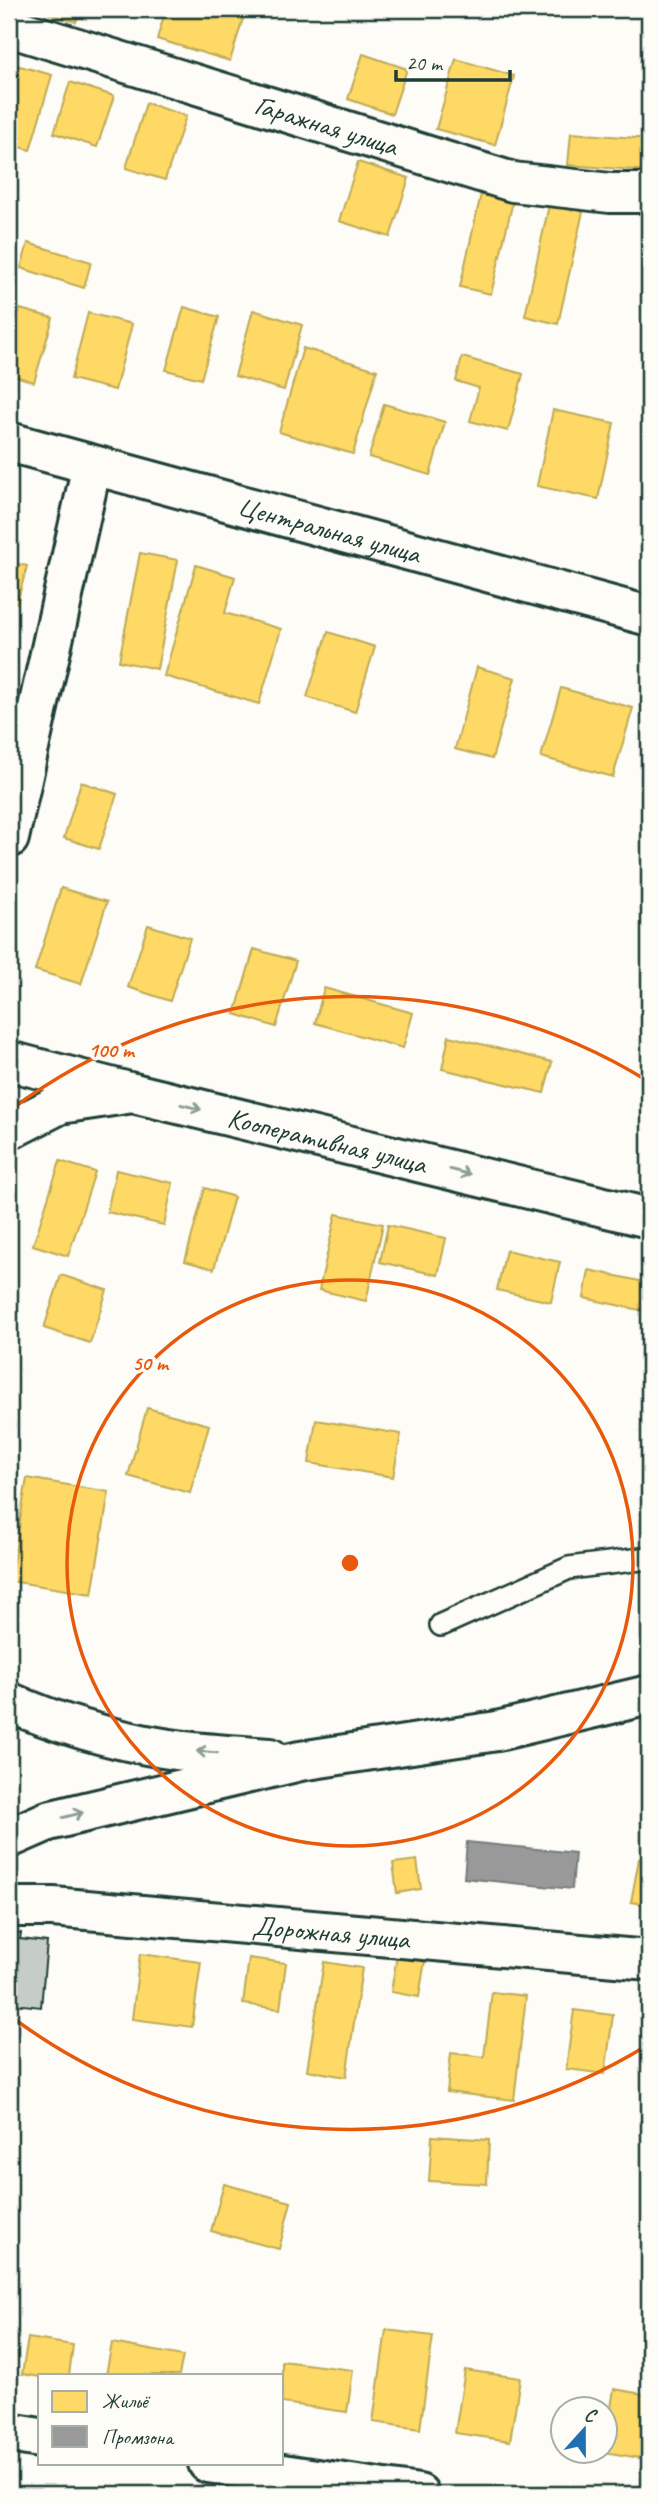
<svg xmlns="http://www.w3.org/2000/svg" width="658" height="2503" font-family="Caveat,sans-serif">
<rect width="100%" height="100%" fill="#fdfcf7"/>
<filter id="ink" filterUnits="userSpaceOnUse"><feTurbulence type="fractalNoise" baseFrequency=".0143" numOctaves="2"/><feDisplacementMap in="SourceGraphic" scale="14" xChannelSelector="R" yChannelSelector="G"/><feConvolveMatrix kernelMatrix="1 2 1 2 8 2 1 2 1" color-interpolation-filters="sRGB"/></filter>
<g filter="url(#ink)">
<g fill="#ffd966" stroke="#bcaa57" stroke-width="2">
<polygon points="33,9 80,9 76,22"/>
<polygon points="166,9 246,9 230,61 157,39"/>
<polygon points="363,54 407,69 392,114 348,99"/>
<polygon points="456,59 514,76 495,145 436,129"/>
<polygon points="9,63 52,75 30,150 9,144"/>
<polygon points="70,82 114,96 97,147 54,133"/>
<polygon points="146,103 186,116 165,180 126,168"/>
<polygon points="571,133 649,139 649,171 568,165"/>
<polygon points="358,162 409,178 390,237 339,221"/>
<polygon points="481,194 513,201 491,294 460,287"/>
<polygon points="550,200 584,207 558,324 525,316"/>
<polygon points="28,243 91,262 84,288 21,268"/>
<polygon points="184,307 219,317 201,379 166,370"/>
<polygon points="20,309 53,318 34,382 9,374 9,348"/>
<polygon points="253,310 302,325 284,390 235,376"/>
<polygon points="88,313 132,324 115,390 71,379"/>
<polygon points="303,348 377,370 353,454 279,432"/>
<polygon points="462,357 523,374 508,431 470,421 479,388 456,381"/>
<polygon points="384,404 445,422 430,475 369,457"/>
<polygon points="553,410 614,423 598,499 537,486"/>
<polygon points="649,487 649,517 643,516"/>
<polygon points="140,553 178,560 157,669 119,661"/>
<polygon points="9,562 27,566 17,603 9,600"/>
<polygon points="196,565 235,577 225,613 281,629 259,704 164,676"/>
<polygon points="328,632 375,647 355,712 307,697"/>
<polygon points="477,667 515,678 492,759 455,749"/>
<polygon points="561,688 633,708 613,777 541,757"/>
<polygon points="649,755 649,787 642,785"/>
<polygon points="81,782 117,794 99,849 64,838"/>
<polygon points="61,888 107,902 81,984 35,970"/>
<polygon points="148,925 190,938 170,1001 128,987"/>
<polygon points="254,949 296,961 276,1027 235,1014"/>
<polygon points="324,988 413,1013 403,1048 315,1023"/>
<polygon points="449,1036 552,1062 544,1093 442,1069"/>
<polygon points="60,1161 95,1172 68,1256 33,1245"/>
<polygon points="116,1170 173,1183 164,1225 107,1212"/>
<polygon points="205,1188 234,1197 214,1269 185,1261"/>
<polygon points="336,1214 383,1224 366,1301 319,1290"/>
<polygon points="388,1225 446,1238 438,1275 380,1262"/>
<polygon points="506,1250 560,1262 551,1302 497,1290"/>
<polygon points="589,1270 649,1283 649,1312 584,1298"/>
<polygon points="61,1275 107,1290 90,1343 44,1328"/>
<polygon points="147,1408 209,1425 190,1493 128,1476"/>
<polygon points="316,1420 401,1434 393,1477 309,1463"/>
<polygon points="27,1478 109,1492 92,1594 10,1581"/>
<polygon points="639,1859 649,1861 649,1905 631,1902"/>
<polygon points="417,1860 421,1889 397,1893 393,1863"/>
<polygon points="399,1943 427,1948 419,1997 391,1992"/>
<polygon points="140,1954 201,1962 192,2027 132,2019"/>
<polygon points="249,1958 286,1963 280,2009 243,2004"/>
<polygon points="324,1962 362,1968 346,2077 307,2070"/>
<polygon points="492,1992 526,1996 514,2100 447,2092 451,2053 484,2057"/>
<polygon points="574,2010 613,2015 605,2074 566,2069"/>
<polygon points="432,2136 489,2140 487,2184 429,2181"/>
<polygon points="224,2184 291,2202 279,2249 211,2231"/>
<polygon points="386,2330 433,2336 420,2429 373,2422"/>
<polygon points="28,2338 73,2345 69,2375 40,2377 22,2374"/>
<polygon points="112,2343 183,2356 179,2375 106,2375"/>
<polygon points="282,2361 353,2370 347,2412 282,2403"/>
<polygon points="465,2370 520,2378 510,2441 455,2433"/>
<polygon points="614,2389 649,2395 640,2458 604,2452"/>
</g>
<polygon fill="#999" stroke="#747d7b" stroke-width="2" points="467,1842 575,1853 572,1889 464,1878"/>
<polygon fill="#c6cdc7" stroke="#1f3d34" stroke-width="2" points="9,1932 21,1933 20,1939 47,1942 41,2007 14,2004 13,2011 9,2010"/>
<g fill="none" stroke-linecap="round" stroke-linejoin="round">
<defs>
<polyline id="service" points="441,1625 569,1568 649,1558"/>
<g id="minor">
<path id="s1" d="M9,27L513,182L610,193H649"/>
<path id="s2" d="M9,442L649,616"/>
<polyline points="9,838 92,465"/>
<polyline points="9,1061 133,1093"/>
<path id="s3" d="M14,1907H53L649,1960"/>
</g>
<g id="secondary">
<path id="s4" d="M9,1130L60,1104L133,1093L649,1218"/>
<path d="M9,1702C58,1724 110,1739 163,1748C198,1754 234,1755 270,1758"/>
<polyline points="9,1838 48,1821 300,1761 497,1731 649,1695"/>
<polyline points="9,2433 40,2438"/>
<polyline points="208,2463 419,2494"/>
</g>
</defs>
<use href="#service" stroke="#1f3d34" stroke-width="26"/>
<use href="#minor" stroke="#1f3d34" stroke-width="44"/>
<use href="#secondary" stroke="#1f3d34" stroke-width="44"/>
<use href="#service" stroke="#fdfcf7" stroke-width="21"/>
<use href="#minor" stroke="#fdfcf7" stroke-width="38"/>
<use href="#secondary" stroke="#fdfcf7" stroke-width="38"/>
</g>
<defs><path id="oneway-shaft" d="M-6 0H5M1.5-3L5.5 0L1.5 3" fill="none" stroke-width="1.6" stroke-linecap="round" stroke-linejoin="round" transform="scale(1.75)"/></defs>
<g stroke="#8e9c96">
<use href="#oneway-shaft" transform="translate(191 1107) rotate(14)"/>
<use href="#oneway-shaft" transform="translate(460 1172) rotate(14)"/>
<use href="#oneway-shaft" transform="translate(207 1752) rotate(-175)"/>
<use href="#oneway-shaft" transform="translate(73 1815) rotate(-14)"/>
</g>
</g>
<g fill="none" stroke="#e8590c" stroke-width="3.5">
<circle cx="350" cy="1563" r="283"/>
<path d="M646 2046A566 566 0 0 1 9 2015M9 1111A566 566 0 0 1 646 1080"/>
</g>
<g text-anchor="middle" stroke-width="7" stroke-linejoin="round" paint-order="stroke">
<g font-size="28" fill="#1f3d34" stroke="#fdfcf7">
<text dy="10" stroke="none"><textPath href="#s1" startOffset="332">Гаражная улица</textPath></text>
<text dy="10" stroke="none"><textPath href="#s2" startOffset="332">Центральная улица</textPath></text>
<text dy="10" stroke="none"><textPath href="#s4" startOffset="331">Кооперативная улица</textPath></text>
<text dy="10" stroke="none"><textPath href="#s3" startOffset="318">Дорожная улица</textPath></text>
</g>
</g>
<circle cx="350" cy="1563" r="10" fill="#e8590c" stroke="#fdfcf7" stroke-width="3.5"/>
<g font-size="21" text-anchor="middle" font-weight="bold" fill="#e8590c" stroke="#fdfcf7" stroke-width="7" stroke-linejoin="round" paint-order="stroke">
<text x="111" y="1057">100 m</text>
<text x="150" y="1370">50 m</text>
</g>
<rect width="658" height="2503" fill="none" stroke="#fdfcf7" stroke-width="35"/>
<rect x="18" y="18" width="623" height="2468" fill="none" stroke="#1f3d34" stroke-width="2.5" filter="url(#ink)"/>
<rect x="38" y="2374" width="245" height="91" fill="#fdfcf7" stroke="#a4b0a9" stroke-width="2"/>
<rect x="52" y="2391" width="35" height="21" fill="#ffd966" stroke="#a4b0a9" stroke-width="2"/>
<text x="102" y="2408" font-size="21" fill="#1f3d34">Жильё</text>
<rect x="52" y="2426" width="35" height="21" fill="#999999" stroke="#a4b0a9" stroke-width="2"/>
<text x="102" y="2444" font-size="21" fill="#1f3d34">Промзона</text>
<g transform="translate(584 2430) rotate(21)"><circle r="33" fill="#fdfcf7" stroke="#a4b0a9" stroke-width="2"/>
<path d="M0-5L12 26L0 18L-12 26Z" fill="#1f6fb2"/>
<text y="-10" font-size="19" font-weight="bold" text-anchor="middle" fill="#1f3d34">С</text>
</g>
<path d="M396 70v10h114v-10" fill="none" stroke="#1f3d34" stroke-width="3.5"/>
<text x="406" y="70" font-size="21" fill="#1f3d34" stroke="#fdfcf7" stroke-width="5" paint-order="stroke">20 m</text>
</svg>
